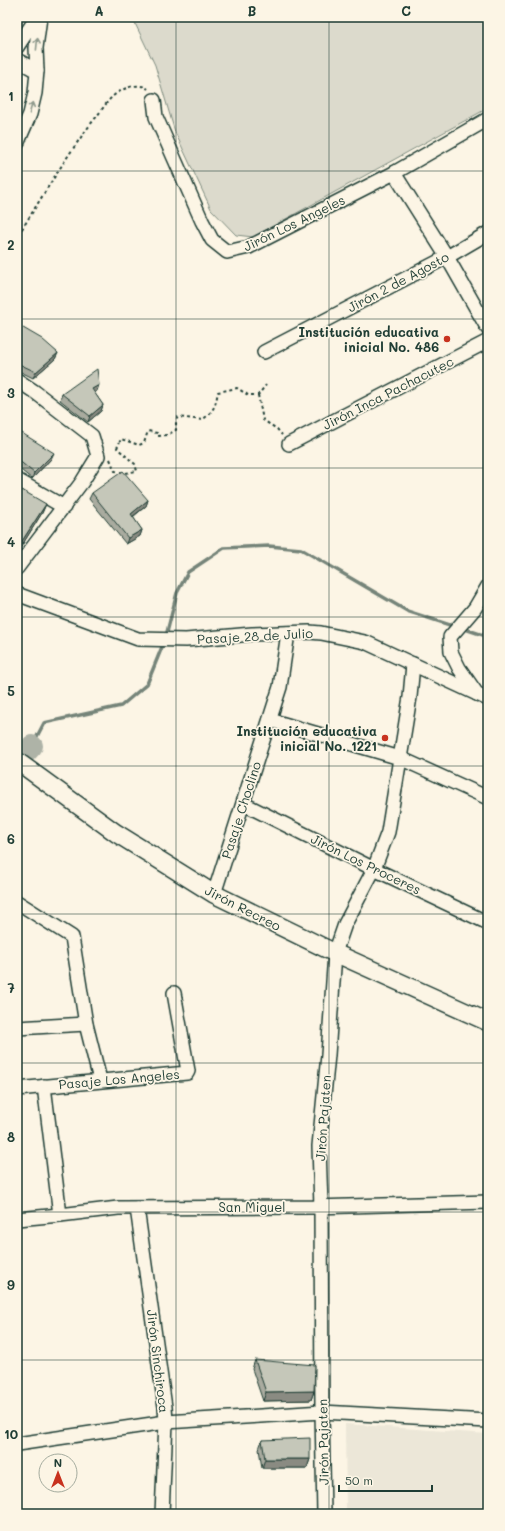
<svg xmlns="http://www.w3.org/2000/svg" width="505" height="1531" font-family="Mali,sans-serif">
<rect width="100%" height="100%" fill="#fcf5e5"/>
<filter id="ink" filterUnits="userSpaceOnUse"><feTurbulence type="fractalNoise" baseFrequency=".025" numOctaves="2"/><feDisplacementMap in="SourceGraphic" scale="8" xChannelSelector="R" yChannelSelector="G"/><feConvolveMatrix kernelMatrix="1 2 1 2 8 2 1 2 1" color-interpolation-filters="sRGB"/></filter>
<g filter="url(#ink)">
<polygon fill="#ece7d8" points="345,1424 488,1434 488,1514 346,1514"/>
<polygon fill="#dcdacc" stroke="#7e8c80" points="132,17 488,17 488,108 253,237 236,235 211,209 175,132 155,65"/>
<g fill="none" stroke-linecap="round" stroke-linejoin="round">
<g stroke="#758479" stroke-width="3.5">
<polyline points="462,628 483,635 488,635"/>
<polyline points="166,636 177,593 188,572 224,548 269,546 301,549 407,611 456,627"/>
<polyline points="32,746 44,723 121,706 147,684 164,642"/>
</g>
<polyline stroke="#aeb3a7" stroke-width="22" points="17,762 32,746"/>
<defs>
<g id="minor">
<polyline points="17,47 37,17"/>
<polyline points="17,60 37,71"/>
<polyline points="154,100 156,117 202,221 212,240 227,252 249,247 394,173 488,119"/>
<polyline points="17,144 30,114 35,93 37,71 36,48 40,17"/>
<polyline points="394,173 447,257 488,329"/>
<polyline points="264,352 447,257 488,233"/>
<polyline points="17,380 35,392 92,436 98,456 82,482 17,568"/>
<polyline points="289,444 488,341"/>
<polyline points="17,480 64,507"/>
<polyline points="17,594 138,639 186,640 252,634 309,632 321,633 365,642 488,699"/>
<polyline points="477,694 459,668 451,652 450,637 475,608 488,586"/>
<polyline points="270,720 400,758 488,798"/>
<polyline points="244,804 374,869 488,923"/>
<polyline points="214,894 280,687 288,633"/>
<polyline points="17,902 72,937 86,1024 100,1080"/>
<polyline points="17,1028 86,1024"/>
<polyline points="44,1086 60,1215"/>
<polyline points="17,1089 187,1073 188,1071 174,993"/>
<polyline points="137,1208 165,1407 166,1422 162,1514"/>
<polyline points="17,1219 60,1215 118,1208 314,1207 488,1202"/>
<polyline points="17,1444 166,1422 322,1412 488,1421"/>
<polyline points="324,1514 322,1412 321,1207 319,1146 328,1055 335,953 345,924 374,869 388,832 410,697 413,664"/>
</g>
<polyline id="major" points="17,761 116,833 214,894 335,953 488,1022"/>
</defs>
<use href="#minor" stroke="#1f3d34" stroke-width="16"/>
<use href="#major" stroke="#1f3d34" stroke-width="20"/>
<g stroke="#1f3d34" stroke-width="2" stroke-dasharray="3 3" stroke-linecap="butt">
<path d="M17,233L22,229C45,192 67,155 93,121C100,113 105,104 112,97C121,89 138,81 148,89"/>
<polyline points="258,395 263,420 277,429 282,435"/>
<path d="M110,459L115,471L125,473L137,471L135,464L117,448L121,439L139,445L144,443L148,431L157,433L158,436L167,435L176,430V420L178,417L202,420C214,411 215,407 218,392L237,388L248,395H258L266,385"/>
</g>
<use href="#minor" stroke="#fcf5e5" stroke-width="13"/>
<use href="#major" stroke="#fcf5e5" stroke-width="17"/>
</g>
<g fill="#a9ab9f" stroke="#1f3d34">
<polygon points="17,326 58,353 55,359 33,378 17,370"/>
<polygon points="97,391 94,392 103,405 101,411 88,422 60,400 62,394"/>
<polygon points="17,430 51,459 32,479 17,467"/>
<polygon points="92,493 148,500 146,506 133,517 142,530 140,536 126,544 89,499"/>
<polygon points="17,495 46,504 42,513 19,550 17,548"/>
<polygon points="255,1360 314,1391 311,1400 263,1401 252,1369"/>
<polygon points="262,1440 310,1459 307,1468 262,1468 259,1449"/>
</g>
<g fill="#8a8b82" stroke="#1f3d34">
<polygon points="23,66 21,72 17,79 17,76"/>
<polygon points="58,353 55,359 33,378 36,372"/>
<polygon points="99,385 97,391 90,395 92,389"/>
<polygon points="103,405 101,411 88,422 90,416"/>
<polygon points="54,453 51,459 32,479 34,473"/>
<polygon points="148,500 146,506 128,520 131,514"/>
<polygon points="46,504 42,513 19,550 22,541"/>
<polygon points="142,530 140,536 126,544 128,538"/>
<polygon points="314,1391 311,1400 263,1401 266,1392"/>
<polygon points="265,1459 310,1459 307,1468 262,1468"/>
</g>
<g fill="#c5c7b9" stroke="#1f3d34">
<polygon points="17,63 23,66 17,76"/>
<polygon points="18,325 42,339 58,353 36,372 17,363 17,326"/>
<polygon points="97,369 99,385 92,389 103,405 90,416 62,394"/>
<polygon points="17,430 54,453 34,473 17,459"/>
<polygon points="123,471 148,500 131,514 142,530 128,538 92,493"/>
<polygon points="22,490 46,504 22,541 17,536 17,495"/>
<polygon points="255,1360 315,1365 314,1391 266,1392"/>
<polygon points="310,1438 310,1459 265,1459 262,1440"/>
</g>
<defs><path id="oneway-shaft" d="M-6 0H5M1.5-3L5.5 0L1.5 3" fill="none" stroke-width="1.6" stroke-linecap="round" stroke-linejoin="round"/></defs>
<g stroke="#8e998c">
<use href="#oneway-shaft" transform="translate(37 44) rotate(-84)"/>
<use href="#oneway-shaft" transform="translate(31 108) rotate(-75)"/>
</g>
</g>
<path fill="none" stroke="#1f3d34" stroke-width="1" stroke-opacity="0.55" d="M176,17V1514M329,17V1514M17,171H488M17,319H488M17,468H488M17,617H488M17,766H488M17,914H488M17,1063H488M17,1212H488M17,1360H488"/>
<g fill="#c8321e" stroke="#fcf5e5" stroke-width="1.5">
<circle cx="447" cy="339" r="4"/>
<circle cx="385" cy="738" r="4"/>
</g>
<g text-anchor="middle" stroke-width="3.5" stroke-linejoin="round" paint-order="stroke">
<g font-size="13" fill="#1f3d34" stroke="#fcf5e5">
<text transform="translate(294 223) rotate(-26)" y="5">Jirón Los Angeles</text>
<text transform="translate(398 282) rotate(-28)" y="5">Jirón 2 de Agosto</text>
<text transform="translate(388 393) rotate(-27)" y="5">Jirón Inca Pachacutec</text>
<text transform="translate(255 636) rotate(-3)" y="5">Pasaje 28 de Julio</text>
<text transform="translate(241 810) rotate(-72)" y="5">Pasaje Choclino</text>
<text transform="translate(366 864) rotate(26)" y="5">Jirón Los Proceres</text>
<text transform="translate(243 908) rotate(27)" y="5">Jirón Recreo</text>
<text transform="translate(119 1079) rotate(-5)" y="5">Pasaje Los Angeles</text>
<text transform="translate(323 1118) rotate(-86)" y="5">Jirón Pajaten</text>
<text x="252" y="1212">San Miguel</text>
<text transform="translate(158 1361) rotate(83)" y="5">Jirón Sinchiroca</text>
<text transform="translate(323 1442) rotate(-91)" y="5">Jirón Pajaten</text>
</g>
<g font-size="13" font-weight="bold" fill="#1f3d34" stroke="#fcf5e5" text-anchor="end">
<text x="439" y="337">Institución educativa<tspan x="439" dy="15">inicial No. 486</tspan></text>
<text x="377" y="736">Institución educativa<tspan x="377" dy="15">inicial No. 1221</tspan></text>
</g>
</g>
<rect width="505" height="1531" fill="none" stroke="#fcf5e5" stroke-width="44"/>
<g transform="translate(58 1473)"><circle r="19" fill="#fcf5e5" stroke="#a4ab9e"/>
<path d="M0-3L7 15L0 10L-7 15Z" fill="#c8321e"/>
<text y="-6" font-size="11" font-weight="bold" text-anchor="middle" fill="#1f3d34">N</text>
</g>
<path d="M339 1485v6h93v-6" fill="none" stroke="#1f3d34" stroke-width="2"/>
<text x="345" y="1485" font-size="12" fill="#1f3d34" stroke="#fcf5e5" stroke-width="3" paint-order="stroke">50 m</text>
<rect x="22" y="22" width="461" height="1487" fill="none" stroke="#1f3d34" stroke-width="1.5"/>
<g font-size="13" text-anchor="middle" font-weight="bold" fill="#1f3d34">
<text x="99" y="16">A</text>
<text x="252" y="16">B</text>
<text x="406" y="16">C</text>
<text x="11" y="101">1</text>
<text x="11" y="250">2</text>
<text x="11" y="398">3</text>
<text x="11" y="547">4</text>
<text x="11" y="696">5</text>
<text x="11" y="844">6</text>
<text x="11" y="993">7</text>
<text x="11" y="1142">8</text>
<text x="11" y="1290">9</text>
<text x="11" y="1439">10</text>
</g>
</svg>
